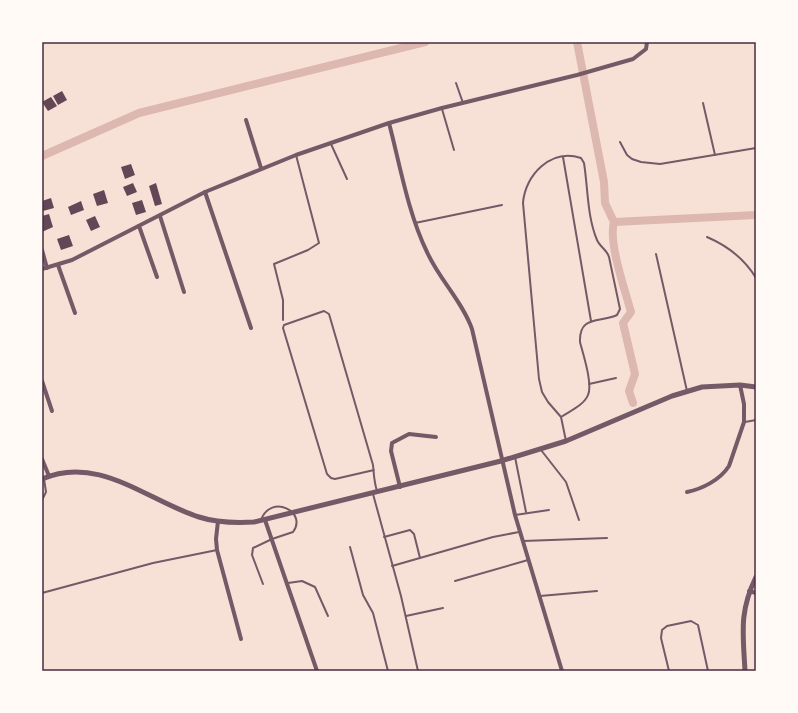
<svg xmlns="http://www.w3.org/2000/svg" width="798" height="713" font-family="'Roboto Condensed',sans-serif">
<rect width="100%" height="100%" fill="#f7e1d7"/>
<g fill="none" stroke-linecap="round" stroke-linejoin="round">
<g stroke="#dcb8b0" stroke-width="8">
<polyline points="577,42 604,182 605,203 614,222 756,215"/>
<polyline points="42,156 139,113 425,42"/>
<path d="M614,222C608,242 625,290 631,312L623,323L635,374L629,391L633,403"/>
</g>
</g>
<g fill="#644757">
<polygon points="62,91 67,100 58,105 53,96"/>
<polygon points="51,97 57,106 48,111 42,102"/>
<polygon points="131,164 135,175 125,179 121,167"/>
<polygon points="133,183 137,192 127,196 123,187"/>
<polygon points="156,183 162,204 155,206 149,186"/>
<polygon points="104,190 108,203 97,206 93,194"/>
<polygon points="51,198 54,208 43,211 42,201"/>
<polygon points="142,200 146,212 136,215 132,203"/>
<polygon points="81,201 84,210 71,215 68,207"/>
<polygon points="49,214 53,227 42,232 42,216"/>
<polygon points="95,216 100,227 91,231 86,220"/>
<polygon points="69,235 73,246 61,250 57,239"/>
</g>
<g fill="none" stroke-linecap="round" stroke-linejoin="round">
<g stroke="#755966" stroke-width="2">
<polyline points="456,83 463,103"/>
<polyline points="703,103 715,155"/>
<polyline points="442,109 454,150"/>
<polyline points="620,142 627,155 632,159 641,162 660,164 756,148"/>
<polyline points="331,144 347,179"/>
<polyline points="563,157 591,321"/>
<polyline points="415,223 502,205"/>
<path d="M707,237C728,246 744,258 756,278"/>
<polyline points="656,254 687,391"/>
<polyline points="283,320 283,300 274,264 308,250 319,243 296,155"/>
<polyline points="589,384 616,378"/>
<polyline points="756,385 756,359"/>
<path d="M561,417C570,411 584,405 588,395C593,384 583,354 580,342C579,315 600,323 617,315L620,309L609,257C607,250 600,247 597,240C587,216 588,188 584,163L581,158C551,148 525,175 523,203L539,379L542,392L548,402L561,417L566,441"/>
<polyline points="745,422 756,420"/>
<polyline points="541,450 566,482 579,520"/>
<polyline points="515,457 526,512"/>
<path d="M374,470L335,479L331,478L327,474L283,328L284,325L324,311L329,314L373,465C374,475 374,482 377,491"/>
<polyline points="373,494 401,596 418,671"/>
<polyline points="42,500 46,492 44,479"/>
<polyline points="515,515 549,510"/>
<path d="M261,520C271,493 308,512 293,532L272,539L253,548L252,555L263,584"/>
<polyline points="384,537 410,530 414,534 420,558"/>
<polyline points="523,541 607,538"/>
<polyline points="350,547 363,595 373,613 388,671"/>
<polyline points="392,566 493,537 519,532"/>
<polyline points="455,581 528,560"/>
<polyline points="288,583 302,581 315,587 328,616"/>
<polyline points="42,593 153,563 217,550"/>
<polyline points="540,596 597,591"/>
<polyline points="406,616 443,608"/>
<polyline points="669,671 661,638 662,630 667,626 691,621 698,625 708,671"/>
</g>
<g stroke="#755966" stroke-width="4">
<polyline points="246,120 261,168"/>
<path d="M389,123C400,165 408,213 427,252C439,279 462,301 472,329L515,515L562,671"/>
<polyline points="205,192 251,328"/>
<polyline points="160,216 184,292"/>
<polyline points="139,226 157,277"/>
<polyline points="42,250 47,268"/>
<polyline points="58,265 75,313"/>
<polyline points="42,269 72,260 205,192 296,155 389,123 442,108 577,75 633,59 646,49 647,42"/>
<polyline points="42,381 52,411"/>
<polyline points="42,459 49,476"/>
<polyline points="400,487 391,451 392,443 409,434 436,437"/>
<path d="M687,492C702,489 720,480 729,466L744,422V404L740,385"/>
<polyline points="265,520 317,671"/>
<polyline points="218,521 216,539 217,550 241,639"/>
<polyline points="749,591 756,593"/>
</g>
<g stroke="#755966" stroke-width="5">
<path d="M42,479C98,454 148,501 199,517C217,523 235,523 254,522L501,461L566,441L672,396L702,387L740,385L756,387"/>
<path d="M745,671C743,633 739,612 756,577"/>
</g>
</g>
<rect width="798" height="713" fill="none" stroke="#fffaf5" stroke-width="86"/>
<rect x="43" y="43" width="712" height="627" fill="none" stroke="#4a2c40" stroke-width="1.5"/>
</svg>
